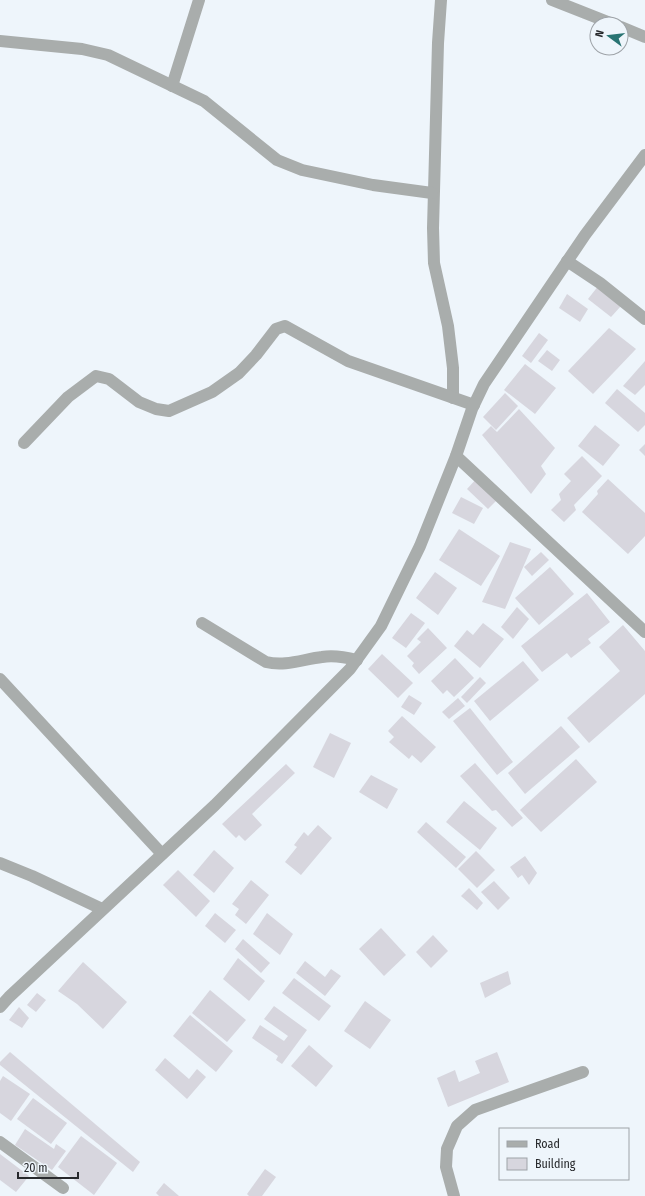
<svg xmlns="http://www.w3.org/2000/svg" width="645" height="1196" font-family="'Fira Sans Condensed',sans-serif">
<rect width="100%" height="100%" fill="#eef5fb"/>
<g fill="#d7d6de">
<polygon points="599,285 621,306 611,317 588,299"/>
<polygon points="567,294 588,309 580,322 559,308"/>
<polygon points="609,328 636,349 593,394 568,371"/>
<polygon points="539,333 548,340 531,363 522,356"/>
<polygon points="547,350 560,360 552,371 538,361"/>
<polygon points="645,361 645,385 635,395 623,386"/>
<polygon points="525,364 556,388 535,414 504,390"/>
<polygon points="617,389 645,413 645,425 638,432 605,403"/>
<polygon points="505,393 518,406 496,430 483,417"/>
<polygon points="519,409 555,448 541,466 546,474 531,494 482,435 491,426 497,432"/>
<polygon points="595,425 620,445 603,466 578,446"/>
<polygon points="645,444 645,456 639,450"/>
<polygon points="582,456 602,476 574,505 576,510 564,522 551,510 561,500 559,494 571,481 564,474"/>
<polygon points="478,477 499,498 488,509 467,489"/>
<polygon points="608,479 645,513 645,536 628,554 582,512 598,494 597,491"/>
<polygon points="461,497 483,508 474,524 452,513"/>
<polygon points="459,529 500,556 481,586 439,560"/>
<polygon points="510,542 531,549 505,609 482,602"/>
<polygon points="541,552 549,560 532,576 524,567"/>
<polygon points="550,567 574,594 539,625 515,598"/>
<polygon points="435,572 457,588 438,615 416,598"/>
<polygon points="587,593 610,622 588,639 591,643 571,658 567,653 542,672 521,646"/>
<polygon points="517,607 529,619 513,639 501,627"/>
<polygon points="411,613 425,623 406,648 392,638"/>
<polygon points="483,623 504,639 480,668 454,646 467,630 473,635"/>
<polygon points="623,625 645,651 645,694 589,743 567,718 620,671 599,647"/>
<polygon points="428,628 447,648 419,674 412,666 414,663 407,656 421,642 417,639"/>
<polygon points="382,654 413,683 398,698 368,669"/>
<polygon points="455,658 474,678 454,697 447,690 443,694 431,681"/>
<polygon points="523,661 539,680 490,721 474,701"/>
<polygon points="480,677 486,683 467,703 461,697"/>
<polygon points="409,695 422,703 414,715 401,707"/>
<polygon points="458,698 465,706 449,719 442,712"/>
<polygon points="470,708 513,762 497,775 453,721"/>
<polygon points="402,716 436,747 421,763 412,755 409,759 389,742 394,737 388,731"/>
<polygon points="561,726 580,747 525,794 508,773"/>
<polygon points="330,733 351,743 334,778 313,767"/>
<polygon points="576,759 597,782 541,832 520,810"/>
<polygon points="475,763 523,818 512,827 496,810 492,811 460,776"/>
<polygon points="286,764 295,773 252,814 262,825 245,841 239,835 236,838 222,824"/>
<polygon points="371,775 398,789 387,809 359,792"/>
<polygon points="464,801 497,828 480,850 446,822"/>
<polygon points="426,822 466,857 456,868 417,832"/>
<polygon points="318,825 332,838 301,875 285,862 297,847 294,845 304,832 308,836"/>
<polygon points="214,850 234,868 214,893 193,875"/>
<polygon points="476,851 495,870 477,888 458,869"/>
<polygon points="525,856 537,873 529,885 522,875 518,878 510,867"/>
<polygon points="178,870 210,901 196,917 163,885"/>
<polygon points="251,880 269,895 246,924 235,915 239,909 232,904"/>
<polygon points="494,881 510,898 498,910 481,892"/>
<polygon points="469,888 483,903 477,910 461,896"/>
<polygon points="215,913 236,930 225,943 205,926"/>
<polygon points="267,913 293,934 280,955 253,934"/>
<polygon points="381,928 406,955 384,976 359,949"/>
<polygon points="433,935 448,951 431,968 416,952"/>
<polygon points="243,939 270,963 261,973 235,949"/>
<polygon points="238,958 265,981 249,1001 223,979"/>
<polygon points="305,961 325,977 331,969 341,976 325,996 296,973"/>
<polygon points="83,962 127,1002 103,1029 77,1004 58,991"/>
<polygon points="508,971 511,984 485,998 480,983"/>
<polygon points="294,978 331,1006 319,1021 282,993"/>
<polygon points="210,990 246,1020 227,1042 192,1013"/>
<polygon points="37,993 46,1000 36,1012 27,1005"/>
<polygon points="365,1001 391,1020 370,1049 344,1031"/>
<polygon points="274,1006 307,1030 282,1064 276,1060 278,1056 252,1038 260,1025 284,1041 288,1036 264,1019"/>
<polygon points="19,1007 29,1018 22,1028 9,1020"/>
<polygon points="190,1015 233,1051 216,1072 173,1036"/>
<polygon points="309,1045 333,1066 316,1087 291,1066"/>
<polygon points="10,1052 140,1162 133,1172 0,1065 0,1062"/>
<polygon points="497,1052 509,1082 448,1107 437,1078 455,1070 459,1082 480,1073 475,1061"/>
<polygon points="165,1058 189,1079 197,1069 206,1077 187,1099 155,1070"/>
<polygon points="3,1076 30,1094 11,1121 0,1113 0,1081"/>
<polygon points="33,1098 67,1123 51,1144 17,1119"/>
<polygon points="25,1129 54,1149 56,1144 66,1151 52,1170 15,1145"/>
<polygon points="81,1136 117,1163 94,1195 58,1167"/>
<polygon points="0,1154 29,1176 16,1192 0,1180"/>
<polygon points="265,1169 276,1177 262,1196 249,1196 247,1194"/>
<polygon points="164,1183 179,1196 159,1196 156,1193"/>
</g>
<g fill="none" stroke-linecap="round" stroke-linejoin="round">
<g stroke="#a9adac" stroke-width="12">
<polyline points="441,0 438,43 433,228 434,263 448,326 453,368 453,398"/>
<polyline points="552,0 613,24"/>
<polyline points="621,27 645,37"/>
<polyline points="0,41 82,49 108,55 204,101 277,160 302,170 373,185 432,193"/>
<polyline points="172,86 199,0"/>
<polyline points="567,261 600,283 645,319"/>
<polyline points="24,443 68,397 96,376 109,379 139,402 156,409 169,411 212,392 239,373 256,355 276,329 285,326 348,361 474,405"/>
<polyline points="456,456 645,632"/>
<path d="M202,623L266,662C285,667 304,659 322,657C334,655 345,657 357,660"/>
<polyline points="0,679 162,854"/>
<polyline points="0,863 32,876 102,909"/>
<polyline points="0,1007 9,997 215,805 350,669 381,626 420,546 456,456 472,409 484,384 585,235 645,155"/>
<polyline points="0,1142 63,1188"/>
<polyline points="454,1196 446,1167 447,1149 457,1126 475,1110 583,1072"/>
</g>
</g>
<rect x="499" y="1128" width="130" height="52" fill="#eef5fb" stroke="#9ea3a8"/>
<rect x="507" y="1141" width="20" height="6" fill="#a9adac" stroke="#9ea3a8"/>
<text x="535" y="1148" font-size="12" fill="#27292c">Road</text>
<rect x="507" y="1158" width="20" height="12" fill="#d7d6de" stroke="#9ea3a8"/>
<text x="535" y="1168" font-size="12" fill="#27292c">Building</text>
<g transform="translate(609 36) rotate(285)"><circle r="19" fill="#eef5fb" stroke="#9ea3a8"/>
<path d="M0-3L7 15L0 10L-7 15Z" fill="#297473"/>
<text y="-6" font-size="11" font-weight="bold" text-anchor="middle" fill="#27292c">N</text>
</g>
<path d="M18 1172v6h60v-6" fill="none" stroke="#27292c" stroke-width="2"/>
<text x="24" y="1172" font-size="12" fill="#27292c" stroke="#eef5fb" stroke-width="3" paint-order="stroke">20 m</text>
</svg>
